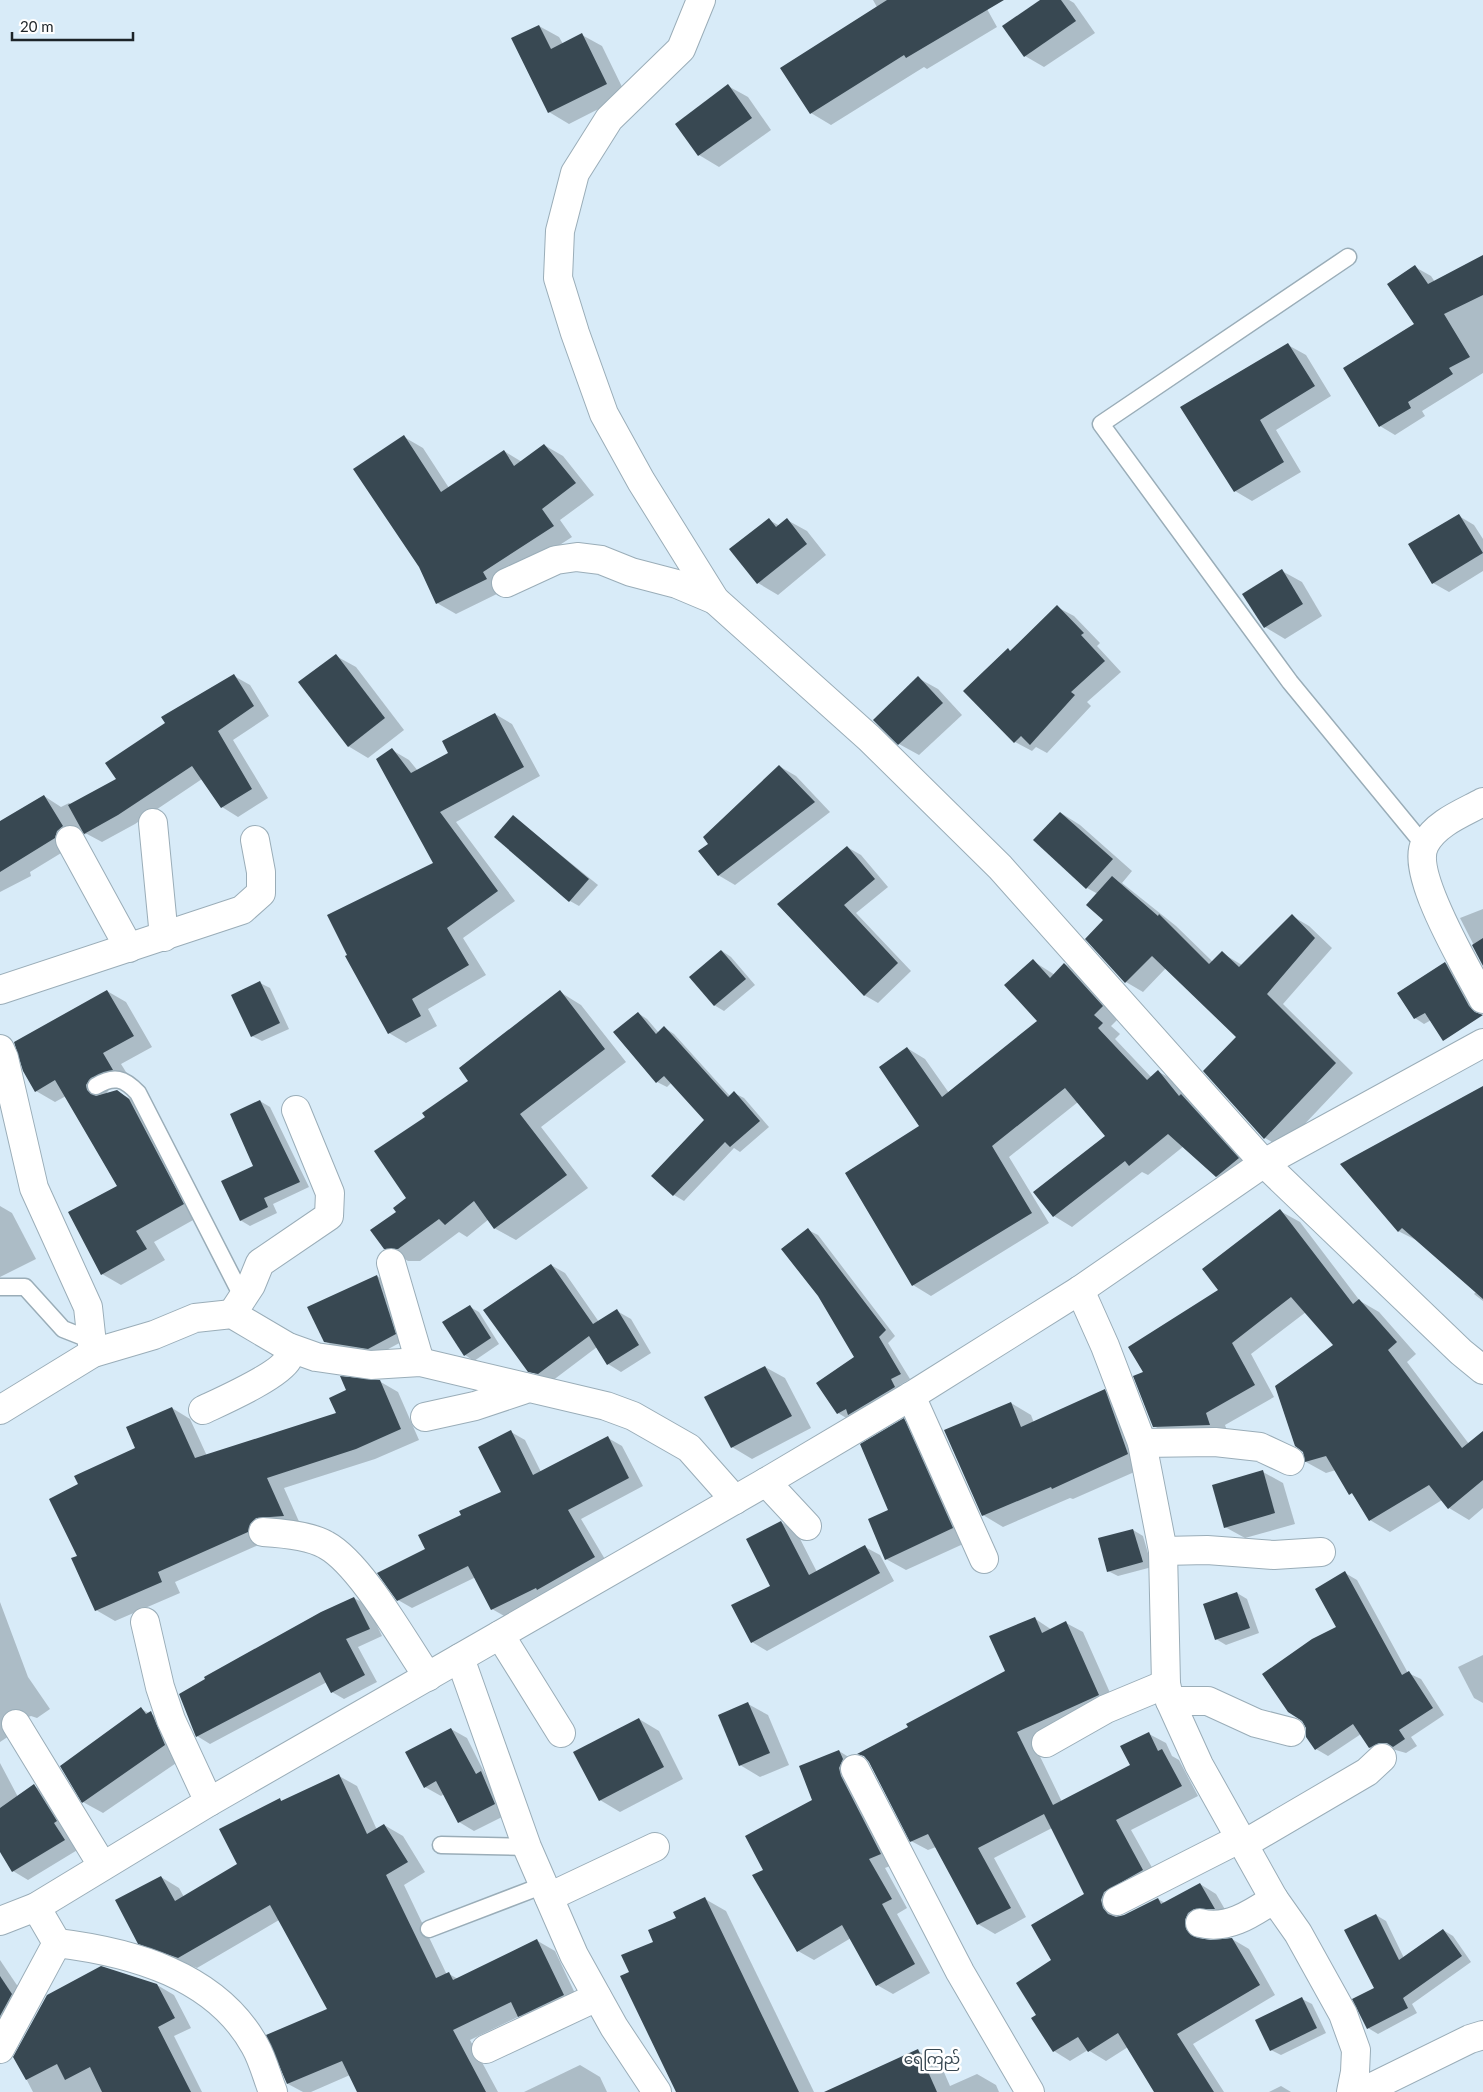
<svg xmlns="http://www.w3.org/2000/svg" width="1483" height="2092" font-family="Lato,'Noto Sans Myanmar',sans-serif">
<rect width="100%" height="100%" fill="#d8ebf8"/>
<g fill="#0003">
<polygon points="873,0 982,0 997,27 927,69 924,67 831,125 811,113 782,68 877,7"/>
<polygon points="1042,0 1069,0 1074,3 1095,33 1044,67 1025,56"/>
<polygon points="539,26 559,37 563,44 582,35 602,46 626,95 569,124 549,112 513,39"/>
<polygon points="728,86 748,97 771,130 719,167 699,155 677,124"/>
<polygon points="1483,257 1483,373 1422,411 1425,416 1395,435 1380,426 1416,325 1415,267 1431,276 1435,282"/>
<polygon points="1288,345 1306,355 1331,396 1276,430 1301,472 1252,501 1235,491 1182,407"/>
<polygon points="404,437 423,448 449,488 504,451 522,462 544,445 563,456 594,495 560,520 572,537 501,583 505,590 456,614 437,603"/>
<polygon points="1459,516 1474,525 1483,539 1483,571 1449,592 1433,583"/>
<polygon points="769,520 780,526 787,520 807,531 826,555 778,595 758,583"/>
<polygon points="1282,571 1302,582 1322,616 1285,639 1265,627"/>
<polygon points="1057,607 1074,616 1100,643 1097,646 1121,672 1087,702 1091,706 1047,753 1036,747 1032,751 1015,742 1008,650 1011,652"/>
<polygon points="336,656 356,667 404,730 368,758 348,746"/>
<polygon points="234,676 250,685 269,716 233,740 268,798 238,817 222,807 202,779 135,824 102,842 87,834 80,835 71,847 30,872 31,876 0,892 0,837 44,796 61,807 69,803 72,805 118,779"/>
<polygon points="918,678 938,689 962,715 919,755 899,744 875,720"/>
<polygon points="495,714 512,724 540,776 456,822 515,901 463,938 486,975 428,1009 437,1026 406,1043 389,1033 434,863 392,750 409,760 418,771 450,753"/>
<polygon points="779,766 796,776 830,812 735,885 718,875 710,844"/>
<polygon points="1061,813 1080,825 1132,871 1122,883 1176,926 1213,962 1222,953 1242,965 1292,916 1309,926 1332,948 1283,1004 1353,1073 1282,1148 1265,1138 1205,1071 1238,1037 1166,968 1143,992 1126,982 1087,939 1105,919 1098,894 1087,888"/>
<polygon points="514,817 598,885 579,906 570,901"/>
<polygon points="847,847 861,855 888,887 856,913 911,971 878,1003 864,995 778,904"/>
<polygon points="1483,909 1483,963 1460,918"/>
<polygon points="722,951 731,957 755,985 724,1011 714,1005"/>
<polygon points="1033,961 1055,975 1065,964 1083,975 1120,1017 1111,1026 1120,1034 1115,1039 1152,1078 1159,1072 1177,1082 1256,1169 1235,1187 1216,1176 1184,1146 1148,1175 1142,1172 1072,1227 1054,1216 1107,1137 1078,1102 1009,1157 1049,1223 931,1296 913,1285 846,1173 921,1126 907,1048 925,1059 949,1093 1038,1021"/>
<polygon points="1445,963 1455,969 1476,1008 1438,1022 1433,1019 1424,1024 1415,1018"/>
<polygon points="260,983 270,988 289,1029 262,1041 252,1036"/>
<polygon points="107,991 126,1002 152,1047 121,1064 131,1080 110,1088 106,1094 116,1091 136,1102 202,1215 154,1242 165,1260 121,1285 102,1274 118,1187 66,1096 55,1102 36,1091"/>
<polygon points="560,992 581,1005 626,1062 541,1127 588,1188 516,1240 494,1228 489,1219 467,1237 459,1232 420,1261 408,1261 385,1248 398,1212 408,1199 427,1117 470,1081"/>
<polygon points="638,1013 647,1019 659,1033 665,1028 674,1034 730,1096 734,1093 744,1098 769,1127 740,1152 734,1148 684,1201 674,1195 653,1176 706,1120 672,1082 667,1087 657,1082"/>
<polygon points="1483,1088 1483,1301 1474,1294 1476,1292 1416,1240 1398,1231"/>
<polygon points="260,1101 270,1107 309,1187 273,1204 277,1213 250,1226 240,1220 255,1167"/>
<polygon points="0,1206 12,1213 36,1259 0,1277"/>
<polygon points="1280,1211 1300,1222 1360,1301 1379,1312 1416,1354 1407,1362 1469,1444 1483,1451 1483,1508 1469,1520 1449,1508 1442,1500 1390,1532 1370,1520 1336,1470 1326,1473 1306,1462 1335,1345 1306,1312 1251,1354 1274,1397 1225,1425 1229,1436 1174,1438 1154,1426 1144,1373 1220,1290"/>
<polygon points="808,1230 818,1235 895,1336 888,1343 910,1379 900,1385 904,1393 848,1419 838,1413 856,1358"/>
<polygon points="551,1265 565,1273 599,1322 617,1311 631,1319 651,1353 621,1372 608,1364 597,1347 552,1381 529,1371"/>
<polygon points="377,1276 387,1282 405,1340 379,1354 335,1347 325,1341"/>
<polygon points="470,1307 479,1312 499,1344 474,1361 465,1355"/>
<polygon points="765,1367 785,1378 811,1428 752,1459 732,1447"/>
<polygon points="379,1381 398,1392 419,1440 375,1459 284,1488 301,1526 175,1582 180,1593 115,1621 96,1610 79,1556 80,1485 137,1449 172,1408 190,1419 207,1456 337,1414"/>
<polygon points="1105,1391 1125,1402 1148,1466 1073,1499 1070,1498 1003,1527 983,1515 1011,1403 1031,1415 1034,1423"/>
<polygon points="904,1420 924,1431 972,1540 906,1570 886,1559 890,1511"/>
<polygon points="511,1432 525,1440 541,1472 608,1438 622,1446 643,1486 581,1519 609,1566 506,1617 492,1609 476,1577 412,1608 398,1600 427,1550 462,1516 503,1493"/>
<polygon points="1263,1472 1283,1483 1295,1524 1245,1538 1225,1527"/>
<polygon points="781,1522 796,1531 817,1572 865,1547 880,1555 894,1581 767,1651 752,1642 733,1606 771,1586"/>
<polygon points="1133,1530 1143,1536 1152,1567 1118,1576 1108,1571"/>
<polygon points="1345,1573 1357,1580 1408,1673 1421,1679 1444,1715 1411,1737 1417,1746 1406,1753 1392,1749 1382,1755 1370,1748 1361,1734 1328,1756 1316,1749"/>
<polygon points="1237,1593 1247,1599 1259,1633 1226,1645 1216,1639"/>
<polygon points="354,1598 367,1605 382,1636 358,1647 377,1682 344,1699 332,1692 327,1682 210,1744 197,1736"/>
<polygon points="0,1602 28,1677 50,1709 37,1718 31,1716 23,1719 15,1732 0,1742"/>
<polygon points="1034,1618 1052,1630 1066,1623 1083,1632 1115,1704 1033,1742 1062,1802 1132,1766 1149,1734 1166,1743 1172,1756 1179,1760 1198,1796 1131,1830 1159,1880 1118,1910 1119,1917 1124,1916 1158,1899 1165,1903 1200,1884 1216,1894 1230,1918 1201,1930 1202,1940 1232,1939 1249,1949 1275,1995 1193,2044 1224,2092 1155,2092 1128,2047 1106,2061 1088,2050 1070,2061 1054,2051 1038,2015 1053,1961 1086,1895 1052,1828 994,1858 1026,1917 995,1934 978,1924 936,1847 928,1850 911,1841 867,1758 860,1754 910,1728 1007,1672"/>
<polygon points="1483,1655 1483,1703 1474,1698 1458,1667"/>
<polygon points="748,1704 768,1715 789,1765 760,1777 740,1765"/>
<polygon points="141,1709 171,1724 185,1757 103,1813 83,1802"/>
<polygon points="639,1719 659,1731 683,1779 620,1812 600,1800"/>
<polygon points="451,1729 467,1738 486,1776 497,1782 510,1813 474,1831 459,1822 444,1794 441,1796 425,1787"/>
<polygon points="839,1751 855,1761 897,1863 885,1868 907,1908 897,1914 930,1973 893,1994 877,1985 851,1938 814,1960 798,1951 765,1871 814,1801"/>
<polygon points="0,1763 18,1797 34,1786 49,1794 79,1849 28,1880 13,1871 0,1850"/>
<polygon points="339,1776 357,1786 377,1830 384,1825 403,1836 425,1872 404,1885 447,1975 449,1974 458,1979 536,1940 555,1951 581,2006 537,2026 520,2016 470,2040 498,2092 358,2092 350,2075 311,2092 303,2092 288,2084 329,2010 279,1920 197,1968 158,1953 139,1943 161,1877 179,1888 184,1897 239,1865 280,1800 283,1802"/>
<polygon points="705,1899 726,1911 814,2092 678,2092 631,1972 654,1942 678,1919"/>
<polygon points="1376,1915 1386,1921 1404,1958 1443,1930 1453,1936 1471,1962 1412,2004 1417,2013 1378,2034 1368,2028 1376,1988"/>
<polygon points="0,1960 31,2006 0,2026"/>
<polygon points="157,1985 174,1995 191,2028 174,2036 202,2092 33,2092 15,2057"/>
<polygon points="1302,1999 1312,2004 1326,2033 1281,2055 1271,2050"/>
<polygon points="918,2051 940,2063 950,2086 977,2074 996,2085 999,2092 829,2092"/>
<polygon points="580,2065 600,2077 607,2092 524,2092"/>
<polygon points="1281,2086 1291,2092 1269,2092"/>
</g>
<g fill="#384852">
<polygon points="887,0 1004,0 906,58 904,55 810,114 780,68"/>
<polygon points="1040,0 1061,0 1076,21 1024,57 1002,26"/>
<polygon points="539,25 551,49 582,33 607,84 548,113 511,38"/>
<polygon points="728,84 752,118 698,156 675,124"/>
<polygon points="1483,255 1483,295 1444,314 1470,357 1449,368 1453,374 1408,402 1411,408 1379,427 1343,368 1414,324 1387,284 1415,265 1428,284"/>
<polygon points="1288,343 1315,386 1260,420 1284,462 1234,492 1180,407"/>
<polygon points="404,435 441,492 504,450 514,466 544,444 576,483 542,509 554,526 483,572 487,579 436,604 419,567 353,469"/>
<polygon points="1459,514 1483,553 1432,584 1408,544"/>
<polygon points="769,518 776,527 787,518 807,544 757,584 729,549"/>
<polygon points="1282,569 1303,604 1264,628 1242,594"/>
<polygon points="1057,605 1084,633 1081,635 1105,661 1071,692 1075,695 1030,745 1021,736 1014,743 963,691 1008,648 1010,651"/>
<polygon points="336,654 385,718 348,747 298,682"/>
<polygon points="234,674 254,706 218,731 252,789 221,808 192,766 118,815 84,834 68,805 116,779 105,763 165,723 161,717"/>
<polygon points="918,676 943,703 898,745 873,720"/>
<polygon points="495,713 524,767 440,812 498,891 447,928 469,965 412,999 421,1016 388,1034 345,956 347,955 327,915 433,863 376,759 392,748 411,773 448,753 442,741"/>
<polygon points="779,765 815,802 718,876 698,851 708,844 703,837"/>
<polygon points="44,795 63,826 57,831 55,838 0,872 0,821"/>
<polygon points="1060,812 1113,859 1086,889 1033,840"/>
<polygon points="513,815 589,879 569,902 494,837"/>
<polygon points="847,846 875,879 844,905 898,963 864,996 777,904"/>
<polygon points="1112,876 1158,916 1159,914 1209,964 1222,951 1239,967 1292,914 1315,938 1267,994 1336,1063 1264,1139 1203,1071 1236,1037 1152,956 1125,983 1085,939 1103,920 1086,905"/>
<polygon points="1483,938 1483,966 1472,945"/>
<polygon points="721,950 746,979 714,1006 689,977"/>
<polygon points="1033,959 1050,978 1064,963 1103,1006 1094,1015 1103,1023 1098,1028 1147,1080 1158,1070 1179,1096 1181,1094 1239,1158 1216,1177 1168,1134 1129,1166 1125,1161 1053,1217 1033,1192 1105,1136 1065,1088 992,1146 1032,1213 912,1286 845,1173 919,1126 879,1067 907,1047 942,1097 1037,1021 1004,985"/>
<polygon points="1445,962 1469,1006 1475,1012 1483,1015 1443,1041 1425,1013 1414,1019 1397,993"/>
<polygon points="260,981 280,1023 251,1037 231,995"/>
<polygon points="107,990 134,1036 103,1053 113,1070 91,1078 86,1085 87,1090 96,1096 117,1090 129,1099 184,1204 136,1231 147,1249 101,1275 68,1212 117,1186 55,1080 35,1092 23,1071 14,1042"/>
<polygon points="560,990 605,1049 520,1114 567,1175 494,1229 474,1201 445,1225 439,1219 398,1249 384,1249 370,1230 396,1212 393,1208 406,1198 374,1151 425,1117 422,1113 468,1081 459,1068"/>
<polygon points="638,1012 656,1034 664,1026 728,1097 734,1091 760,1121 730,1147 725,1142 673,1196 651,1176 704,1120 664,1076 656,1083 613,1032"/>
<polygon points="1483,1086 1483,1299 1402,1228 1398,1232 1340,1164"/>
<polygon points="260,1100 300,1182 264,1198 268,1207 240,1221 221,1181 253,1166 230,1114"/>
<polygon points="1280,1209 1353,1304 1359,1299 1397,1342 1388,1350 1462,1448 1483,1431 1483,1480 1448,1509 1429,1485 1369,1521 1352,1493 1349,1495 1326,1456 1305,1462 1303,1452 1295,1446 1275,1386 1333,1345 1291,1297 1232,1343 1255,1385 1206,1413 1210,1425 1153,1427 1133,1376 1143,1372 1128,1347 1218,1290 1202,1269"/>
<polygon points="808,1228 886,1330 879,1337 901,1374 891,1379 895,1387 848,1415 846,1409 837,1414 816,1383 854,1357 818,1296 781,1249"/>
<polygon points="551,1264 593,1324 617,1309 639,1345 607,1365 589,1336 538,1374 528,1372 483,1310"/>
<polygon points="377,1275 396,1334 368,1349 324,1342 307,1307"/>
<polygon points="470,1305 491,1338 464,1356 442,1322"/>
<polygon points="765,1366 792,1416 731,1448 704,1397"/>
<polygon points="340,1376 380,1380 401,1429 356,1449 267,1478 284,1516 256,1518 250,1524 248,1532 158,1572 162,1582 95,1611 71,1558 77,1556 49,1499 78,1484 74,1476 135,1448 126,1427 172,1407 195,1458 336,1413 329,1398 346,1390"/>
<polygon points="1105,1389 1128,1454 1052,1489 1051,1487 982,1516 944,1430 1011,1402 1021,1427"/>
<polygon points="904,1418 953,1528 885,1560 868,1519 888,1510 860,1444"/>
<polygon points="511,1430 533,1475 608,1436 629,1478 568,1510 595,1557 537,1590 536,1588 491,1610 468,1566 397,1601 377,1573 425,1549 418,1535 461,1515 459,1511 501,1492 478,1447"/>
<polygon points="1263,1470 1275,1513 1224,1528 1212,1485"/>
<polygon points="781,1521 809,1575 865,1545 880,1573 751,1643 731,1605 770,1586 746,1539"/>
<polygon points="1133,1529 1143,1562 1107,1572 1098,1538"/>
<polygon points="1345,1571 1402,1675 1409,1671 1433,1708 1399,1730 1405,1739 1393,1747 1387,1743 1379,1743 1369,1748 1353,1724 1315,1750 1306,1737 1306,1728 1302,1721 1288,1712 1262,1674 1312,1639 1336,1627 1315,1589"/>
<polygon points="1237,1592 1250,1628 1215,1640 1203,1604"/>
<polygon points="354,1597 370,1629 346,1639 365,1675 331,1693 320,1672 196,1737 179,1694 205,1679 204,1677 321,1612"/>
<polygon points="1035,1617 1042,1633 1066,1621 1099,1695 1017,1732 1053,1805 1130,1765 1120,1746 1149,1732 1158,1751 1162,1749 1182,1786 1116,1820 1143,1870 1104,1892 1101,1900 1103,1908 1108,1914 1116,1917 1124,1915 1158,1898 1161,1904 1200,1883 1215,1909 1194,1909 1188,1913 1185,1920 1186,1929 1191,1935 1198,1938 1211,1940 1232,1938 1260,1985 1177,2034 1214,2092 1154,2092 1118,2033 1088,2052 1078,2037 1053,2052 1031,2018 1036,2015 1016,1983 1051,1960 1031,1925 1084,1894 1044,1814 978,1848 1011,1908 977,1925 928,1834 910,1842 869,1762 864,1756 857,1754 908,1727 906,1724 1005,1671 989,1636"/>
<polygon points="748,1702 770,1753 739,1766 718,1715"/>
<polygon points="141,1707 146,1714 151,1711 165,1745 82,1803 60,1766"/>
<polygon points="639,1718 664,1767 599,1801 573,1752"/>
<polygon points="451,1728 476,1774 481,1771 495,1804 458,1823 436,1781 424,1788 405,1752"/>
<polygon points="839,1750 843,1759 839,1768 841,1776 881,1854 869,1859 892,1899 882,1904 915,1964 876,1986 842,1925 797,1952 752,1875 763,1870 745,1836 812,1800 799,1766"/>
<polygon points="339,1774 367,1834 384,1824 408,1862 386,1875 436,1978 449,1972 453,1980 537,1939 564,1995 518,2017 511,2002 453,2030 486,2092 357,2092 342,2061 287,2084 266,2035 327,2009 270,1905 178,1958 138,1944 115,1900 161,1876 175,1901 237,1864 219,1829 280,1798 281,1801"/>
<polygon points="34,1784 57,1821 54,1823 65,1840 12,1872 0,1852 0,1808"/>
<polygon points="705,1897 799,2092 676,2092 620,1976 629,1972 621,1955 653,1942 648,1930 676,1918 673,1912"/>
<polygon points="1376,1914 1399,1960 1443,1929 1462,1956 1403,1998 1408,2008 1367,2029 1352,1999 1374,1988 1344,1930"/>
<polygon points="101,1966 157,1984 175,2018 158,2027 191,2092 102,2092 90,2067 65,2080 57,2064 26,2080 13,2057 47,1995"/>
<polygon points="0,1976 12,1994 0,2016"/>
<polygon points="1302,1997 1317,2028 1270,2051 1255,2020"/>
<polygon points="918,2049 937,2092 824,2092"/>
</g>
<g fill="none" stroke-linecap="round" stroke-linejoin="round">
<defs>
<g id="lane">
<polyline points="1348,257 1101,424 1290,682 1424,845"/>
<path d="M96,1086C114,1075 124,1078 138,1093L243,1298"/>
<polyline points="0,1287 25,1287 63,1329 91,1340"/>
<polyline points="441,1845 527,1847"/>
<polyline points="429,1929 544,1885"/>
</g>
<g id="street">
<polyline points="701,0 681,49 609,119 575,173 560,231 558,278 575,333 604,414 641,481 715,600 869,738 1000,867 1264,1163 1461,1352 1483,1370"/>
<polyline points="506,583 556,560 577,557 601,560 631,572 677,584 715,600"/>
<path d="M1483,802C1463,813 1436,823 1425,844C1409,873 1468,970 1483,999"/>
<polyline points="153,823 164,937"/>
<polyline points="70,840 129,948"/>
<polyline points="0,990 242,910 261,893 261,872 255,840"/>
<polyline points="0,1049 4,1058 34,1188 88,1307 93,1353"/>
<polyline points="391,1263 420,1362"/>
<polyline points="1080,1290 1105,1346 1142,1443 1163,1551 1166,1684 1170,1701 1199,1765 1274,1899 1298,1933 1343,2014 1356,2050 1355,2072 1351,2092"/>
<polyline points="232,1314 251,1285 260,1263 329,1216 330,1193 296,1110"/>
<polyline points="911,1396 984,1559"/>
<polyline points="0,1410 93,1353 154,1335 195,1318 232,1314 288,1347 316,1357 371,1365 420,1362 606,1406 633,1416 689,1448 735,1500"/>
<path d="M203,1410C222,1401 279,1376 288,1359C289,1355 289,1351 288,1347"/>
<polyline points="425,1417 475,1406 523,1390 524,1387"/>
<polyline points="1142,1443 1215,1442 1260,1447 1290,1461"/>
<polyline points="766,1482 807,1526"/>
<path d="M263,1532C280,1533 311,1536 326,1545C361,1564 404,1642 428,1677"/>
<polyline points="1163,1551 1207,1550 1274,1555 1321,1552"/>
<polyline points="145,1622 160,1687 171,1720 209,1802"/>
<polyline points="500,1635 561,1733"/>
<polyline points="460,1658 527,1847 574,1955 614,2027 657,2092"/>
<polyline points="1170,1701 1208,1701 1256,1723 1291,1732"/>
<polyline points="16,1724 102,1865"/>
<polyline points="1046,1743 1106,1709 1166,1684"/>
<polyline points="855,1769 960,1972 1030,2092"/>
<polyline points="1244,1844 1367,1772 1382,1758"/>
<polyline points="549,1897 655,1847"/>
<polyline points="1117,1901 1241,1838"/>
<path d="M1200,1923C1228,1930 1251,1914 1274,1899"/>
<path d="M57,1943C131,1952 216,1975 255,2046C263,2060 267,2077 273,2092"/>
<polyline points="0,2049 57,1943 36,1907"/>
<polyline points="486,2049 597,1997"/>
<polyline points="1362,2092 1470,2039 1483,2035"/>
</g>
<polyline id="secondary" points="0,1921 36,1907 209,1802 766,1482 911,1396 1080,1290 1264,1163 1483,1043"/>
</defs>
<use href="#lane" stroke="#9aadb8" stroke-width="19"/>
<use href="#street" stroke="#9aadb8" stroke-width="30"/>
<use href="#secondary" stroke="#9aadb8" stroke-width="30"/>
<use href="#lane" stroke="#fff" stroke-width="16"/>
<use href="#street" stroke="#fff" stroke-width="28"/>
<use href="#secondary" stroke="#fff" stroke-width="28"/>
</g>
<g text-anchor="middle" stroke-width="5" stroke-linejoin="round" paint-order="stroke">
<g font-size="15" fill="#374751" stroke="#fff">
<text x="932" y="2064">ရေကြည်</text>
</g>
</g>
<path d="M12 32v8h121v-8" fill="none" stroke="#1d2429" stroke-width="2.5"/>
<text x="20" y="32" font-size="15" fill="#1d2429" stroke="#ffffff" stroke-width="4" paint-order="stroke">20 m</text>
</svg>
